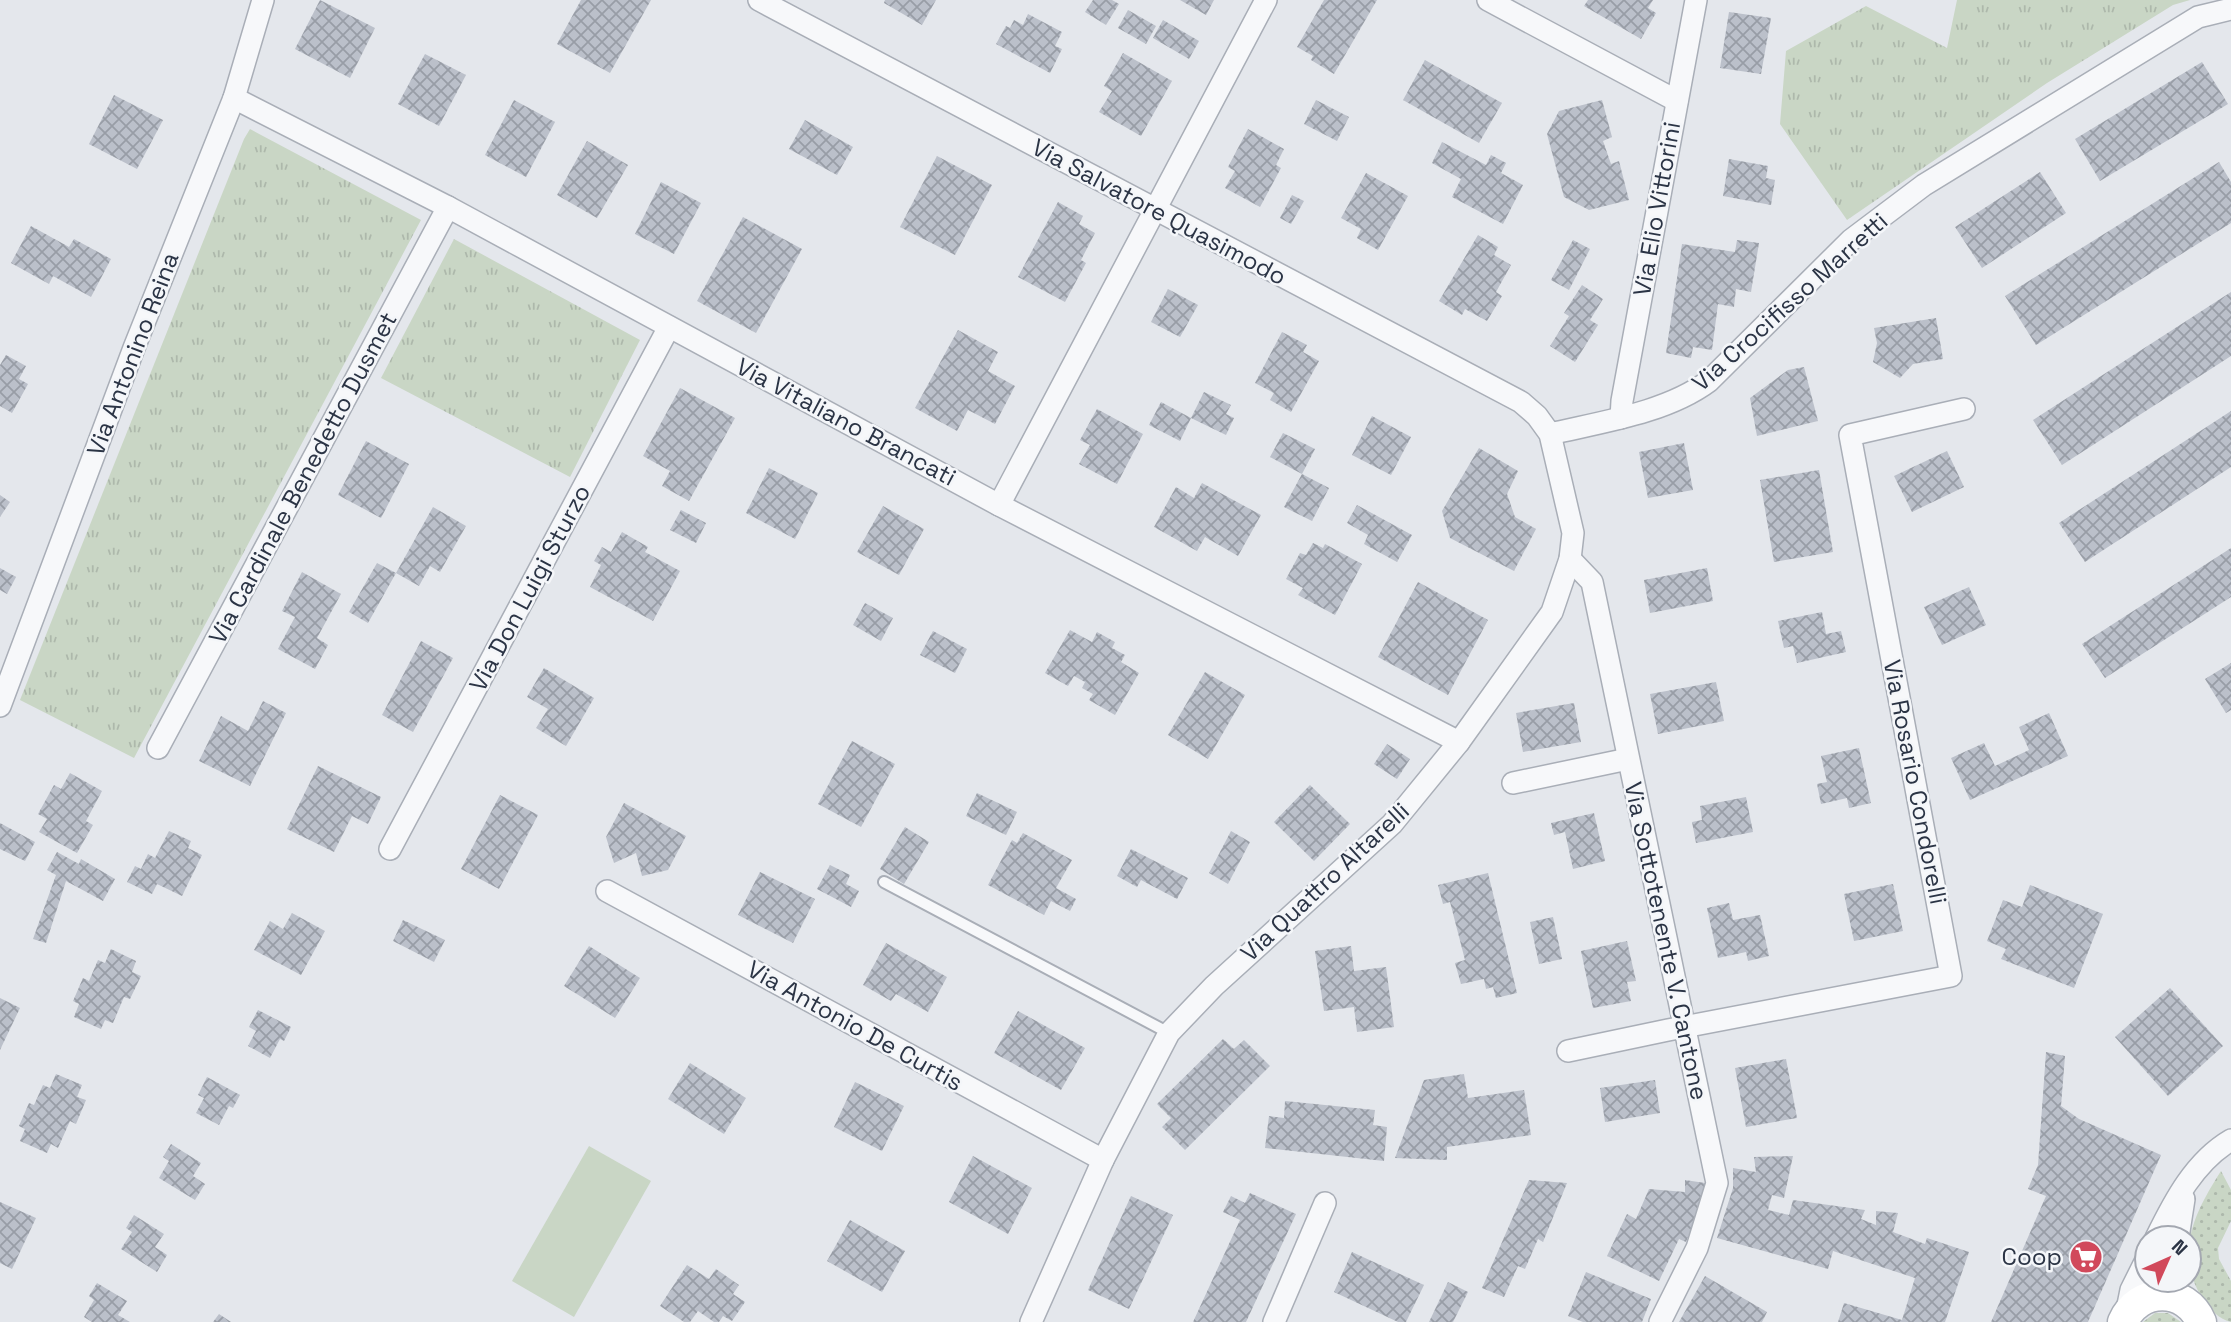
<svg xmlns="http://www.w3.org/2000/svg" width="2231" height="1322" font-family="'Space Grotesk',sans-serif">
<defs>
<pattern id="grass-tufts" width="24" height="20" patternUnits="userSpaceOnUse" patternTransform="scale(1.75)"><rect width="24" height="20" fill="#c9d6c5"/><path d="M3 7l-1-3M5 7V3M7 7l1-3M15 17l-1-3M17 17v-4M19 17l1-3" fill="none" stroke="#adb8ab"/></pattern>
<pattern id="garden-dots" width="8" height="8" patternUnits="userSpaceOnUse" patternTransform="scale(1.75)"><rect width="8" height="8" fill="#c9d6c5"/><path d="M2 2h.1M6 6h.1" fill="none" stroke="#adb8ab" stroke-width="1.8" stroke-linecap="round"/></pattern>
<pattern id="building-cross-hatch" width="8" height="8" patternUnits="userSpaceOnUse" patternTransform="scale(1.75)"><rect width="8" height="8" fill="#bbc0ca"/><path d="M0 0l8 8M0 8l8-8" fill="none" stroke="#989da6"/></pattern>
</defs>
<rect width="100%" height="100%" fill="#e4e7ec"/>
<g fill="url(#grass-tufts)">
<polygon points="1957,0 2190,0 2173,5 2047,83 1847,220 1780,124 1786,51 1866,6 1947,48"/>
<polygon points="250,129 421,220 134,758 20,700 244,139"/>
<polygon points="454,239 640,340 570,477 381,378"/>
</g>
<g fill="url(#garden-dots)">
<path d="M2221,1171L2231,1190V1221L2218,1248L2219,1259L2231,1281V1322C2220,1320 2208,1308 2202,1298C2174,1252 2195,1212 2221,1171Z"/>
<polygon points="2155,1313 2168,1313 2181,1322 2143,1322"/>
</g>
<polygon fill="#c9d6c5" points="589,1146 651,1181 574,1317 512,1281"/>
<g fill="url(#building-cross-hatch)">
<polygon points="320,0 375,28 350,78 295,49"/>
<polygon points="581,0 651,0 610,73 557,44"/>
<polygon points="885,0 936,0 922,25 884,3"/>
<polygon points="1093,0 1112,0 1119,4 1106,25 1085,12"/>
<polygon points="1180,0 1214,0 1206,15"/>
<polygon points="1324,0 1377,0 1334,74 1311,60 1313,56 1297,47"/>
<polygon points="1588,0 1653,0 1648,8 1656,13 1641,39 1584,6"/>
<polygon points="1128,10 1156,26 1146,44 1118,28"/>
<polygon points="1729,12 1771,18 1761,74 1720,68"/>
<polygon points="1028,14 1062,32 1055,46 1062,49 1050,73 996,44 1006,26 1010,28 1014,20 1023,25"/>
<polygon points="1163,20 1199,41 1189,59 1153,38"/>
<polygon points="1123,53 1172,81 1141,136 1099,112 1112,91 1104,86"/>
<polygon points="425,54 466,75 439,126 398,104"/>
<polygon points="1425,60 1502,103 1479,143 1403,100"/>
<polygon points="2202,62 2228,104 2100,181 2075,139"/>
<polygon points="114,95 163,120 137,169 89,144"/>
<polygon points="514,100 555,122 526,177 485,155"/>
<polygon points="1316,100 1349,117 1337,141 1304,124"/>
<polygon points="1602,100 1612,137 1603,141 1611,164 1619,161 1629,200 1589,210 1564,197 1547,134 1559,111"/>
<polygon points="805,120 853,147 837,175 789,149"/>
<polygon points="1248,129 1284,149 1276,165 1281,168 1260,207 1225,188 1235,171 1228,167"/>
<polygon points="587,141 628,165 597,218 557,195"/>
<polygon points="1442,142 1486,165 1491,155 1506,163 1501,173 1523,185 1503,224 1452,197 1461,179 1432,163"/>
<polygon points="937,156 992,185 955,255 900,227"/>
<polygon points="1729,159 1768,166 1766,178 1775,180 1771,205 1723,196"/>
<polygon points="2219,162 2231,182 2231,223 2036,345 2005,296"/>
<polygon points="2040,172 2066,213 1982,268 1955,227"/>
<polygon points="1366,173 1408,196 1378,250 1357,238 1361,229 1341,218"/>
<polygon points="661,182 701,203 674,254 635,234"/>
<polygon points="1292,195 1304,201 1291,224 1280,218"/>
<polygon points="1058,202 1083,216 1079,224 1095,233 1081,260 1086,263 1065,302 1018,277"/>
<polygon points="743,217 802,249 756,333 697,301"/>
<polygon points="31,226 69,247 74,239 111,259 91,297 53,276 49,284 11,263"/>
<polygon points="1478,235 1498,247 1494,255 1511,265 1496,292 1502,296 1487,321 1465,309 1462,315 1439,301"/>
<polygon points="1573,240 1590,249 1569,290 1551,280"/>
<polygon points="1737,240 1759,243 1751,292 1736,289 1734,307 1718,304 1712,350 1693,347 1691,358 1666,353 1682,244 1735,252"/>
<polygon points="1582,285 1603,299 1590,320 1598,325 1575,362 1550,346 1569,316 1564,313"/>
<polygon points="1168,289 1198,305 1180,337 1151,322"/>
<polygon points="2231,292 2231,356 2062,465 2033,420"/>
<polygon points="1936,318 1943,359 1913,364 1900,378 1873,362 1877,343 1874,328"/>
<polygon points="958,330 998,352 988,371 1015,386 995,424 968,410 957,431 915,408"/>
<polygon points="1282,332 1307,345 1303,352 1319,361 1291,412 1270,400 1274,393 1255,383"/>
<polygon points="6,355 26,366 19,379 28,384 12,413 0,406 0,365"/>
<polygon points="1804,367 1818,421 1757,436 1750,398 1788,370"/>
<polygon points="680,388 735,418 689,501 662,486 670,471 643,456"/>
<polygon points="1204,392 1231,405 1226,414 1234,418 1226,435 1191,418 1180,441 1149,425 1161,402 1191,418"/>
<polygon points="1097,409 1143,434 1117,484 1079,464 1090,445 1080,440"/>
<polygon points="2231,411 2231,467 2085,562 2059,523"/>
<polygon points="1372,416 1411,437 1391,475 1352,455"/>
<polygon points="1283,433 1315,449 1302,474 1270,457"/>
<polygon points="366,441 409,464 381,518 338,495"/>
<polygon points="1684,443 1693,490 1648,498 1639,452"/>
<polygon points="1479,448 1518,471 1507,494 1515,517 1536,529 1514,571 1450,538 1442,511"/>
<polygon points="1947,451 1964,487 1912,512 1894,476"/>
<polygon points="769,468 818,493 795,539 746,513"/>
<polygon points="1819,470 1833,552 1774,562 1760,480"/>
<polygon points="1302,474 1329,488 1312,521 1284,507"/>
<polygon points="1202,483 1261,515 1238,556 1205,537 1197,551 1154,527 1176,487 1194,498"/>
<polygon points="0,495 10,502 0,517"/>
<polygon points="1357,505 1412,535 1397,562 1364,544 1368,535 1347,523"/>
<polygon points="883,506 924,529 899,575 857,552"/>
<polygon points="433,507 466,526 440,572 430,566 419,586 396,573 368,623 349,612 377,563 396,573"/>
<polygon points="681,510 706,523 696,543 670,530"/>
<polygon points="622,532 648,547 645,552 680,571 653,621 590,587 601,565 594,561 602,547 611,552"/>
<polygon points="1313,543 1323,548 1325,544 1362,564 1335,615 1298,595 1303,588 1286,579 1300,553 1306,555"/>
<polygon points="2231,548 2231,597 2105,678 2082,644"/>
<polygon points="0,568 16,577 7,594 0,590"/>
<polygon points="1707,568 1713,601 1650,613 1644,580"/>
<polygon points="302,572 341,594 317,638 328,645 315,669 278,649 295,617 282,611"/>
<polygon points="1418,582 1488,620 1448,695 1378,657"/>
<polygon points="1969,587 1986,625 1942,645 1924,607"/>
<polygon points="865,603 893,618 881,641 853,625"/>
<polygon points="1822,612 1826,634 1841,631 1846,652 1797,663 1793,646 1784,648 1778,621"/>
<polygon points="1070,630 1092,642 1097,632 1115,642 1112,648 1125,655 1121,662 1139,673 1115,715 1089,700 1093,694 1082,688 1085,682 1074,676 1068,686 1045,673"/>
<polygon points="933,631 967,649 955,673 920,655"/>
<polygon points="421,641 453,658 413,732 382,715"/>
<polygon points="2231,663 2231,710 2226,713 2205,679"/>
<polygon points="544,668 594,698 566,746 536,728 548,709 527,697"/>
<polygon points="1205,672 1245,695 1208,759 1168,735"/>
<polygon points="1716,682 1724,721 1658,734 1650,694"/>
<polygon points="263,701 286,713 250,786 199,761 221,716 248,731"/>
<polygon points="1574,703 1581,742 1523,752 1516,713"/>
<polygon points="2049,713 2068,756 1970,800 1951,758 1984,743 1995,766 2029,750 2019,727"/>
<polygon points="852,741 895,764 861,827 818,804"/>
<polygon points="1387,744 1410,759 1397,779 1374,764"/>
<polygon points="1859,748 1871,803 1849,808 1847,798 1821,804 1817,784 1827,782 1821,756"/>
<polygon points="318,766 381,797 368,824 352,816 334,852 287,829"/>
<polygon points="70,773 102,791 86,821 93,825 77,853 39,832 47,819 38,814 54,785 61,789"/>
<polygon points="1310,785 1350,824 1314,861 1274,822"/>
<polygon points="977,793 1017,812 1006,835 966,816"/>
<polygon points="500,795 538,815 499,889 461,869"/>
<polygon points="1746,797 1753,832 1696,843 1692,822 1702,820 1700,806"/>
<polygon points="624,803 686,836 668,870 642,876 636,853 614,863 606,837"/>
<polygon points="1594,813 1605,861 1573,869 1565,832 1554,835 1551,823"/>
<polygon points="0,823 35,842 25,861 0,849"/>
<polygon points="905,827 929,842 904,884 880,869"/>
<polygon points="169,831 191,841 188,848 202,855 182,896 157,884 152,894 127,882 135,866 141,869 148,854 155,858"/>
<polygon points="1231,831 1250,842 1228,884 1209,873"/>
<polygon points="1023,833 1072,860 1056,888 1076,899 1070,911 1051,901 1044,915 988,885 1012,840 1017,843"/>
<polygon points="1131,849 1188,878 1177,899 1141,880 1137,887 1117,876"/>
<polygon points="57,852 79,864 81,859 115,879 103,901 66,881 46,943 33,939 56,875 47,870"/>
<polygon points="830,865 850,875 846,884 859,891 851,907 817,889"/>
<polygon points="760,872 815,899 793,943 738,915"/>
<polygon points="1488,873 1517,993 1496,998 1493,987 1486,989 1484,979 1461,984 1455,963 1465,960 1450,902 1443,904 1438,885"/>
<polygon points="1893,884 1903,931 1854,941 1844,894"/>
<polygon points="2030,885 2103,914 2074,988 2001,959 2006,949 1987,941 2003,900 2022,907"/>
<polygon points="1729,903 1733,920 1760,915 1769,956 1748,961 1746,952 1718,958 1707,908"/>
<polygon points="292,913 325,931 301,975 254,950 270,921 283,929"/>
<polygon points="1553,917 1562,959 1539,964 1530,922"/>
<polygon points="403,920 445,940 434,962 393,941"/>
<polygon points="1627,941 1636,981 1627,982 1631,1001 1593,1008 1581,951"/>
<polygon points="886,943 947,977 928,1012 896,994 891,1001 863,985"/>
<polygon points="589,946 640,978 615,1018 564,986"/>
<polygon points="1351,946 1354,971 1386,967 1394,1027 1357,1032 1354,1007 1324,1011 1315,951"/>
<polygon points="111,949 136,961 132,972 141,976 130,999 124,997 113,1023 105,1020 101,1029 74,1017 79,1004 73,1001 83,978 89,981 98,960 105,963"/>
<polygon points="2170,988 2223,1046 2168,1096 2115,1037"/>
<polygon points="0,998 20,1008 0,1050"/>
<polygon points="258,1010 291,1027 284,1041 280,1039 270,1058 248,1046 256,1031 249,1027"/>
<polygon points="1018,1011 1085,1048 1061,1090 994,1053"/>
<polygon points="1223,1039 1234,1049 1244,1040 1270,1066 1185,1150 1162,1127 1171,1118 1157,1104"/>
<polygon points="2046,1052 2065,1056 2061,1106 2079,1119 2161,1155 2088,1322 1991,1322 2046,1196 2028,1189 2038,1165"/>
<polygon points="1786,1059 1797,1118 1746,1127 1735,1068"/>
<polygon points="690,1063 746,1098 724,1134 668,1099"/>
<polygon points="56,1074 82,1085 77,1097 86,1100 76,1124 70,1121 58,1148 51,1144 47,1153 20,1141 25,1129 19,1126 29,1103 34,1105 43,1085 50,1088"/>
<polygon points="1464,1074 1468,1098 1524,1090 1531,1135 1447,1147 1447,1160 1395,1158 1424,1080"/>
<polygon points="207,1077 240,1095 233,1108 229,1106 219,1125 196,1113 204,1098 198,1095"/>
<polygon points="1655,1080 1660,1113 1605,1122 1600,1088"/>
<polygon points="855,1082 904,1106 882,1151 834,1127"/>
<polygon points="1285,1101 1375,1110 1373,1125 1387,1127 1384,1161 1265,1148 1269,1116 1284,1118"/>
<polygon points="171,1144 201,1163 193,1176 205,1184 195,1200 159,1178 169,1161 163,1157"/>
<polygon points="973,1156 1032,1188 1008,1234 949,1202"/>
<polygon points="1793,1156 1784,1198 1772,1195 1768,1210 1789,1215 1793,1200 1865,1210 1861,1219 1876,1225 1876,1211 1898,1213 1893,1232 1925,1244 1927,1238 1969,1252 1945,1322 1838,1322 1844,1303 1902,1320 1915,1278 1833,1251 1828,1269 1717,1238 1733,1188 1733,1168 1756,1172 1754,1157"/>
<polygon points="1529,1180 1567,1183 1543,1242 1538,1239 1525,1269 1518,1266 1504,1297 1482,1288"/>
<polygon points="1685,1180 1705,1183 1705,1195 1686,1242 1679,1239 1659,1281 1607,1256 1627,1214 1636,1219 1649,1189 1685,1192"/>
<polygon points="1250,1193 1296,1214 1246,1322 1193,1322 1240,1220 1223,1212 1231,1196 1245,1203"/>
<polygon points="1131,1196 1173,1215 1129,1309 1088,1290"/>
<polygon points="0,1202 36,1218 12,1269 0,1263"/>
<polygon points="134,1215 164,1234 155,1247 167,1255 157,1272 121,1249 132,1232 126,1228"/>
<polygon points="850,1220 905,1251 882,1292 827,1261"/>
<polygon points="1352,1252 1424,1285 1406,1322 1398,1322 1334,1292"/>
<polygon points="687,1265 709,1279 716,1269 739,1285 733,1294 745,1302 732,1321 723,1316 719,1322 714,1322 698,1311 690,1322 684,1322 660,1306"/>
<polygon points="1586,1272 1651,1299 1642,1322 1583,1322 1568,1316"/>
<polygon points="1705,1276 1767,1312 1762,1322 1679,1322"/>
<polygon points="1448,1282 1468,1292 1453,1322 1429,1322"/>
<polygon points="97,1283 127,1301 118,1315 130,1322 92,1322 84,1317 94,1300 89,1296"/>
<polygon points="219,1314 231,1322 213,1322"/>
</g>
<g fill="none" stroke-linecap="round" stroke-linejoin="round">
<defs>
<polyline id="lane" points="884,882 1169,1033"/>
<g id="street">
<polyline points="759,0 1521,402 1537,416 1550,434 1573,533 1570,559 1552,612 1459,742 1392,824 1214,986 1169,1033 1103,1160 1031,1322"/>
<polyline points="1488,0 1677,101"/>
<polyline points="234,98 448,207 999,505 1459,742"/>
<polyline points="1621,418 1622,401 1696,0"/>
<path d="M1550,434C1601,422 1666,413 1709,381L1851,240L1924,185L2198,17L2231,9"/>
<polyline points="999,505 1266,0"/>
<polyline points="1570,559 1592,582 1717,1183 1697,1248 1660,1322"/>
<polyline points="0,706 134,348 234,98 263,0"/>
<polyline points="158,748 448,207"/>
<polyline points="1513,783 1628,759"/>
<polyline points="390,849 669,327"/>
<polyline points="607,891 1103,1160"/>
<polyline points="1568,1051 1668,1030 1951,976 1850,435 1964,409"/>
<path d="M2156,1238C2174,1201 2195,1161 2231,1140"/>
<polyline points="2178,1238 2184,1199"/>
<polyline points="2126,1315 2131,1290 2147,1258"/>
<polyline points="1274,1322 1325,1203"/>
</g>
<path id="secondary" d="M2123,1322C2138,1287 2186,1286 2201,1322"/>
</defs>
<use href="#lane" stroke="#a9aeb7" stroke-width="14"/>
<use href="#street" stroke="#a9aeb7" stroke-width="24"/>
<use href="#secondary" stroke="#a9aeb7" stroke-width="33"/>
<use href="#lane" stroke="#f7f8fa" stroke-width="10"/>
<use href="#street" stroke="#f7f8fa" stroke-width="21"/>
<use href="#secondary" stroke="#fff" stroke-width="30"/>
</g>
<defs>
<symbol id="supermarket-disc" viewBox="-11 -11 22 22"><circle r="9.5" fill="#d1495b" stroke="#f4f6f9"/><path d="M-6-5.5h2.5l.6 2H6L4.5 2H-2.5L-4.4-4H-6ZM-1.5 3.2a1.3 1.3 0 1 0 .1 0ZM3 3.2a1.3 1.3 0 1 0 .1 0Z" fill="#fff"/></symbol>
</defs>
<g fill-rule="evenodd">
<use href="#supermarket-disc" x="2067" y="1238" width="38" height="38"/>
</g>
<g text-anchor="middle" stroke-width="5" stroke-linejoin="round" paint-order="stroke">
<g font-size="24" fill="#2b3445" stroke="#f4f6f9">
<text transform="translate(1657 209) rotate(-80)" y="8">Via Elio Vittorini</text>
<text transform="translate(1159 212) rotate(28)" y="8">Via Salvatore Quasimodo</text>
<text transform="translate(1790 302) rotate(-42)" y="8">Via Crocifisso Marretti</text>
<text transform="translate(133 354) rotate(-69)" y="8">Via Antonino Reina</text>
<text transform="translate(846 422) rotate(28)" y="8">Via Vitaliano Brancati</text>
<text transform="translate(303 478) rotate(-62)" y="8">Via Cardinale Benedetto Dusmet</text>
<text transform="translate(530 588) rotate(-62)" y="8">Via Don Luigi Sturzo</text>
<text transform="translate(1915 782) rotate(79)" y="8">Via Rosario Condorelli</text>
<text transform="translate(1325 882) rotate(-43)" y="8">Via Quattro Altarelli</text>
<text transform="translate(1666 941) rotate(78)" y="8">Via Sottotenente V. Cantone</text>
<text transform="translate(855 1026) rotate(29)" y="8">Via Antonio De Curtis</text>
</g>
<g font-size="24" fill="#2b3445" stroke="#f4f6f9" text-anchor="end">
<text x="2062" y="1265">Coop</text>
</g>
</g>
<g transform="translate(2168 1259) rotate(45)"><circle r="33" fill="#f4f6f9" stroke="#a4a8b1" stroke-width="2"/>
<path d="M0-5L12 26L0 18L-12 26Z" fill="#d1495b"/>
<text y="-10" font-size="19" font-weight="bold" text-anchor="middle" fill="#2b3445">N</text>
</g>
</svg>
